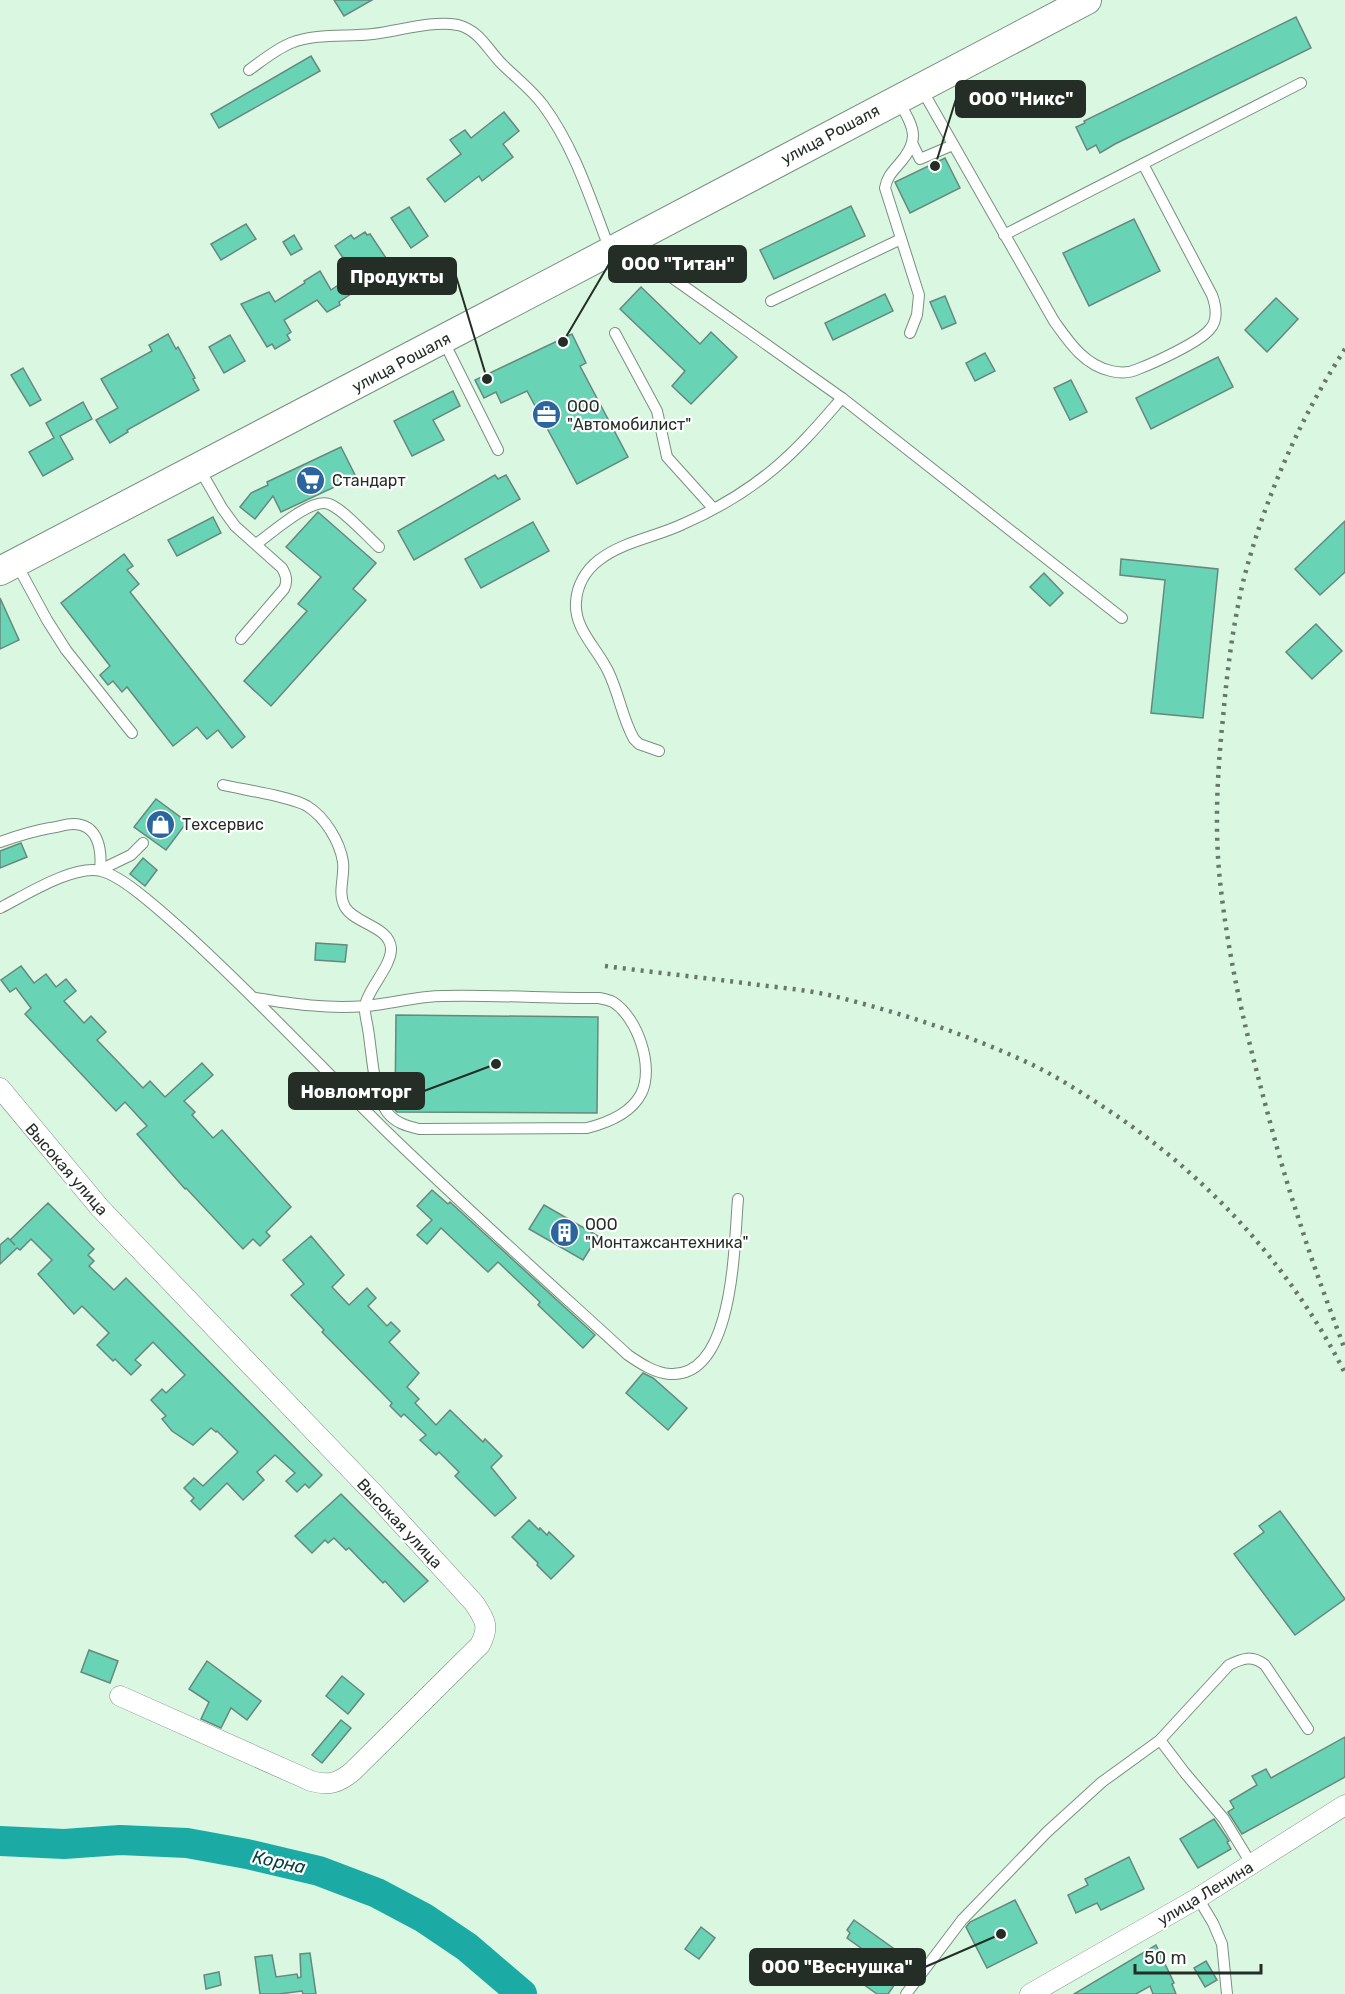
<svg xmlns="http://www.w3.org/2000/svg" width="1345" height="1994" font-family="Rubik,sans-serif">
<rect width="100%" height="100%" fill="#daf7e1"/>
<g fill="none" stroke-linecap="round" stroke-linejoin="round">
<polyline stroke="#1caaa5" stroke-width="30" points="0,1841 64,1844 120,1840 187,1843 247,1854 319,1871 377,1893 424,1918 467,1947 522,1994"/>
</g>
<g fill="#68d4b5" stroke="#67887d" stroke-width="1.5">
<polygon points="334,0 372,0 344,16"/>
<polygon points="1296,17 1311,48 1115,144 1100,153 1096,145 1087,150 1076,127 1085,123 1084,121"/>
<polygon points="311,56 320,71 219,128 211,114"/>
<polygon points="504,112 519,131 503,144 513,157 482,181 479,176 445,202 427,179 461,154 450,140 465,130 471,138"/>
<polygon points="945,158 960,188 910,213 895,182"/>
<polygon points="851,206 865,236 774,279 760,250"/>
<polygon points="409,207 428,236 411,248 391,218"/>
<polygon points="1134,219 1160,271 1089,306 1063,253"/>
<polygon points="246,224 256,239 221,260 211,244"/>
<polygon points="365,232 367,235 370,234 396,273 385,280 382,276 367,286 366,284 339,302 340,305 327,312 317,300 284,320 291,332 287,335 290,340 275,349 272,344 267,347 241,304 269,292 275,302 305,283 304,281 320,271 331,290 354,274 335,246 351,235 354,239"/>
<polygon points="294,235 302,249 291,255 283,242"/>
<polygon points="641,287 700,344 711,332 737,357 691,404 672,386 685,371 620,309"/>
<polygon points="885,294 893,311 833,340 825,323"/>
<polygon points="945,296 956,323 942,329 930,302"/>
<polygon points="1276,298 1298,319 1267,352 1245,330"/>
<polygon points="168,334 176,349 178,347 195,378 193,379 199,390 127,430 128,432 110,443 96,420 118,408 101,379 152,351 149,345"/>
<polygon points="572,334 586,363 580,366 628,457 577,484 527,391 501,403 496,392 484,398 475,380"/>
<polygon points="230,335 245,361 224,373 209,347"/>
<polygon points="985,353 995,371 975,381 966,363"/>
<polygon points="1218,357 1233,387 1151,429 1136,398"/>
<polygon points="23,368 41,400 30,406 11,375"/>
<polygon points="1071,380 1087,412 1070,420 1054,388"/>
<polygon points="453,391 460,406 433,420 444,440 412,456 394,421"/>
<polygon points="83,402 92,419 60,436 73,459 43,476 29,452 54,438 46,423"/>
<polygon points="341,447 356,477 281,512 273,496 255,519 240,507 251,493 268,485 267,482"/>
<polygon points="495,475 498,479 506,475 520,499 414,560 398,531"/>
<polygon points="318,512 376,563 353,589 366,600 271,706 244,681 307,611 298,604 321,577 286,547"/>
<polygon points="213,517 221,533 177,556 168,540"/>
<polygon points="1345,521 1345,572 1320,595 1295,569"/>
<polygon points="533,522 549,551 481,588 465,559"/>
<polygon points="124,554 133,566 127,570 139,584 130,592 245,737 232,748 218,730 207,739 197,727 173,746 127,687 122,692 113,681 108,685 100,675 110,666 61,603"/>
<polygon points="1121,559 1218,569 1203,718 1151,713 1165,580 1120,575"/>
<polygon points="1044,573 1063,593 1050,606 1030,587"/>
<polygon points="0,598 19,640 0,649"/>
<polygon points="1316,624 1342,651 1312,679 1286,652"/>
<polygon points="156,799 187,822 166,850 134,827"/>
<polygon points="21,843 27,857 0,868 0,851"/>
<polygon points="143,858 157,870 145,886 130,874"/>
<polygon points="316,943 347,945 345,962 315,960"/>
<polygon points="21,966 34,983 46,974 56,987 66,979 76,991 64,1001 84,1023 91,1016 106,1032 97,1040 143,1088 150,1081 165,1097 202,1063 213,1075 184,1101 195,1112 192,1115 213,1138 222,1130 291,1207 266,1232 270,1236 260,1246 253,1239 243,1249 186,1188 185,1189 137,1134 147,1126 125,1102 116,1111 25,1014 31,1008 16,988 10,992 1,980"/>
<polygon points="396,1015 598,1017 597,1113 397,1112 395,1110"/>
<polygon points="432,1190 448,1204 450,1202 595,1335 583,1348 538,1305 540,1302 498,1262 488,1272 441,1228 427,1244 417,1235 432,1220 417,1206"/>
<polygon points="48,1203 94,1249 88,1255 94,1261 89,1266 114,1290 126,1278 322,1475 309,1488 305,1484 297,1492 286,1481 295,1473 275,1455 257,1472 264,1480 243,1500 227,1483 200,1510 191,1501 194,1498 184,1488 194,1478 203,1486 238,1452 217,1431 216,1432 211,1428 193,1445 172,1431 162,1419 166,1416 151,1400 162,1389 166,1393 185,1375 153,1342 135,1360 141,1365 131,1375 115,1359 113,1361 97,1345 109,1333 82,1306 74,1314 38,1274 52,1260 31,1239 20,1250 17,1248 0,1264 0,1245 8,1238 15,1245 10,1240"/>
<polygon points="544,1205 598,1236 583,1260 529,1229"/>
<polygon points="311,1236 344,1275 332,1287 349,1305 367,1288 376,1298 368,1306 387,1326 391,1322 400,1331 389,1342 419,1373 407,1387 419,1399 415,1403 436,1425 450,1410 483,1442 485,1439 502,1456 491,1467 516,1498 495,1516 455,1476 459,1472 439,1452 436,1455 420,1440 426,1435 404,1414 401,1417 390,1406 392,1403 322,1332 324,1330 291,1295 304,1284 283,1260"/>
<polygon points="643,1373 653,1378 687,1408 668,1430 626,1393"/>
<polygon points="341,1494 428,1581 404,1602 385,1581 383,1583 349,1548 346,1550 334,1538 328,1543 325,1540 312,1553 295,1536"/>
<polygon points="1280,1511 1345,1599 1295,1635 1234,1554 1264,1532 1259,1526"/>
<polygon points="529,1520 539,1530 540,1528 547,1535 549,1532 574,1556 551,1579 537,1565 538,1563 512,1537"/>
<polygon points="89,1650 118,1661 110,1683 81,1672"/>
<polygon points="207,1661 261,1701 247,1720 231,1708 221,1728 201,1719 209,1702 189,1689"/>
<polygon points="342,1676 364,1694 348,1714 326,1696"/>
<polygon points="341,1720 351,1728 322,1763 312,1755"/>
<polygon points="1345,1737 1345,1777 1242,1834 1228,1812 1234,1808 1230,1801 1257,1785 1252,1776 1266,1769 1271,1778"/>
<polygon points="1214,1819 1229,1841 1227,1842 1231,1849 1198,1868 1180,1839"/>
<polygon points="1129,1857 1144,1889 1101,1910 1097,1903 1076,1913 1068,1895 1088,1885 1085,1879"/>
<polygon points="1015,1900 1037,1943 987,1968 966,1927 970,1922"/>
<polygon points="854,1920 911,1961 888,1994 877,1994 856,1979 872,1956 847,1938 850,1933 847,1930"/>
<polygon points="701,1927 715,1938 699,1959 685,1949"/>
<polygon points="1156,1945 1174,1983 1172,1984 1176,1994 1153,1994 1150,1986 1136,1994 1074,1994"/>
<polygon points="310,1953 316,1994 303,1994 302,1991 279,1994 260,1994 255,1957 272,1955 276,1977 297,1974 298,1978 301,1977 300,1954"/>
<polygon points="1206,1961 1217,1980 1205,1987 1194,1968"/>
<polygon points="219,1972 221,1985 206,1989 204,1975"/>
</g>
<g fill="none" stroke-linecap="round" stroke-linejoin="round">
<defs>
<g id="service">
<path d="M249,70C263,60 276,49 291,43C316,33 346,37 373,34C400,31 431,20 458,25C479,30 488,50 502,64C516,78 531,89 543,105C575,148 591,201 610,250"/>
<path d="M921,88L1054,321C1069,342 1084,365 1111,371C1120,373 1130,373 1138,369C1154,363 1200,342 1210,329C1219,319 1216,306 1212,295L1143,164"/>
<path d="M898,100C913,127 922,138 899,164C892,172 887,177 885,188L919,295L917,315L910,333"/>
<polyline points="912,143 920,159 953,145"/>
<polyline points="1004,235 1301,83"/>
<polyline points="636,240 649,260 657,267 842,398 1122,618"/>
<polyline points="771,301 901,239"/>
<polyline points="615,333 657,411 667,457 713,508"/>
<polyline points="443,340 498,450"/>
<path d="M199,468L222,508L235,526L282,568C286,575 288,581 284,589L241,639"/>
<path d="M256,544C271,534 311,497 329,504C343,509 367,536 379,547"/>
<polyline points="16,563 47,620 66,650 132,733"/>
<path d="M659,751L639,744L634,739C622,718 619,693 608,671C597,648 574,629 576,602C577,585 586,570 599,560C624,541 656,537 683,524C715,510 749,490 776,467C801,446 821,422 842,398"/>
<path d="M223,785C244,790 289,796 307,806C325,817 340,842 343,862C345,877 337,893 345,907C355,924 389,926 391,948C392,966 367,990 365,1006C364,1012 367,1022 368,1029C372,1052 373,1093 387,1112C395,1123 407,1126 419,1129L587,1128C607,1123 631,1113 641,1094C655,1067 637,1017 613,1002C609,1000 604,999 599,998C547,998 495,995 443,996C417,996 391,1004 365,1006C328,1009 293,1004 255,998"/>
<path d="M0,842C17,836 33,831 50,828C58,827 66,824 73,824C99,824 102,851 100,870L131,855L143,843"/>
<path d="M0,908C24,896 74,864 101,871C123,876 163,913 181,929C251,992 315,1061 382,1127C462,1205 546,1280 628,1355C641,1364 655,1373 670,1374C735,1378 734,1242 738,1199"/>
<polyline points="1160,1740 1185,1773 1224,1819 1252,1865"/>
<polyline points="1198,1898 1213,1923 1222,1944 1227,1994"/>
<path d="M906,1994L962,1920L1047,1832L1102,1782L1160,1740L1229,1665C1243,1658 1252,1655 1265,1665L1308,1729"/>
</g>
<g id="minor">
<path d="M0,1088L100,1208L377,1497L474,1603C485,1620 490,1626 480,1645L353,1771C339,1783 329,1786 311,1781L120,1696"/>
<polyline points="1030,1994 1198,1898 1345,1805"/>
</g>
<path id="secondary" d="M0,571C364,383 724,190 1087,0"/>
</defs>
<use href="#service" stroke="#77907d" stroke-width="12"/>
<use href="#minor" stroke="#77907d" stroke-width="21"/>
<use href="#secondary" stroke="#77907d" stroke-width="30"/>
<use href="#service" stroke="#fff" stroke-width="10"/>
<use href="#minor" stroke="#fff" stroke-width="20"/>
<use href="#secondary" stroke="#fff" stroke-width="28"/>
<g stroke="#67786b" stroke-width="4.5" stroke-dasharray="3 6" stroke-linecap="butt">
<path d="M1345,349C1300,418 1265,498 1244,578C1233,624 1227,671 1223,718C1217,775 1214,833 1221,890C1228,950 1240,1007 1255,1065C1269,1119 1283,1173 1301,1226C1314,1268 1330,1309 1345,1350"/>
<path d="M605,966C651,972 698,977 744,983C772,987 802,989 829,995C899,1012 970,1035 1035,1066C1059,1078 1082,1093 1105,1108C1206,1174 1290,1265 1345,1373"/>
</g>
</g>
<defs>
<symbol id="office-disc" viewBox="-11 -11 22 22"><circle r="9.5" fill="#2a669d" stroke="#fff"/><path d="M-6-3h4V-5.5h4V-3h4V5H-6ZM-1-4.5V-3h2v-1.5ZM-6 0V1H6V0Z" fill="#fff"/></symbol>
<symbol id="supermarket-disc" viewBox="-11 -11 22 22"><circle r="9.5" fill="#2a669d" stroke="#fff"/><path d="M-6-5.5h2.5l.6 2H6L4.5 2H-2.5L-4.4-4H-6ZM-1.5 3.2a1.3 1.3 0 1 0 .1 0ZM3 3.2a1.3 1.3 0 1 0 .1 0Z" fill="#fff"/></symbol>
<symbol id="shop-disc" viewBox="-11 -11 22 22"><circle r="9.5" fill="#2a669d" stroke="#fff"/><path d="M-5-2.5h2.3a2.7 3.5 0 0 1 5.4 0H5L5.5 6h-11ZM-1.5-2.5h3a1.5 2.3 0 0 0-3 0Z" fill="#fff"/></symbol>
<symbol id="building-disc" viewBox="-11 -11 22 22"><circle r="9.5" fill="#2a669d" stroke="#fff"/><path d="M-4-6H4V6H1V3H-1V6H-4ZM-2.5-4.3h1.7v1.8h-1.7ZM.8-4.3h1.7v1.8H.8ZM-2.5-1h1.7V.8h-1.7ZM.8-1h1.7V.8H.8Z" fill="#fff"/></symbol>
</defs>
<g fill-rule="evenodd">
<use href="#office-disc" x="530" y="398" width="33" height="33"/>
<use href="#supermarket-disc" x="294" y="464" width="33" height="33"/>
<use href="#shop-disc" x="144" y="808" width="33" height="33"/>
<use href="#building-disc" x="548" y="1216" width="33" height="33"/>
</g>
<g text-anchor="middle" stroke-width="4.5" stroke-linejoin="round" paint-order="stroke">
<g font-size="16" fill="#242e26" stroke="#fff">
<text transform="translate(830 134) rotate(-28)" y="6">улица Рошаля</text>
<text transform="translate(401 362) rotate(-28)" y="6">улица Рошаля</text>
<text transform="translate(67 1169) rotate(49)" y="6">Высокая улица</text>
<text transform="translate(400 1523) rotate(47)" y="6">Высокая улица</text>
<text transform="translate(1205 1893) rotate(-31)" y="6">улица Ленина</text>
</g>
<g font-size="16" fill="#242e26" stroke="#fff" text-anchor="start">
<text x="567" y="412">ООО<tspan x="567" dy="18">"Автомобилист"</tspan></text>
<text x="332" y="486">Стандарт</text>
<text x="182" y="830">Техсервис</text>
<text x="585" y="1230">ООО<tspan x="585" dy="18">"Монтажсантехника"</tspan></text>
</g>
<g font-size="18" font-style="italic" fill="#023f3d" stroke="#fff">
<text transform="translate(279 1862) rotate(12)" y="6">Корна</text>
</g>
</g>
<path fill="none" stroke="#242e26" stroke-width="2" d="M935 166L956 99M563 342L609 264M487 379L456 276M496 1064L424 1091M1001 1934L925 1967"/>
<g fill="#242e26" stroke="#fff" stroke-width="2">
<circle cx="935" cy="166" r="6"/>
<circle cx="563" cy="342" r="6"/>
<circle cx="487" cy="379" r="6"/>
<circle cx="496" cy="1064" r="6"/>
<circle cx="1001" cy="1934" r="6"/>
</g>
<g fill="#242e26" stroke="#242e26" stroke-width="2">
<rect x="956" y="81" width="129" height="36" rx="6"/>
<rect x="609" y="246" width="137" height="36" rx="6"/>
<rect x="338" y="258" width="118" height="36" rx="6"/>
<rect x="289" y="1073" width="135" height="36" rx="6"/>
<rect x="750" y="1949" width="175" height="36" rx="6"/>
</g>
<g font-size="18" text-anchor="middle" font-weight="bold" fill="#fff">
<text x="1021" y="105">ООО "Никс"</text>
<text x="678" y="270">ООО "Титан"</text>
<text x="397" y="283">Продукты</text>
<text x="356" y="1098">Новломторг</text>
<text x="837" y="1973">ООО "Веснушка"</text>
</g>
<path d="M1135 1964v9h126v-9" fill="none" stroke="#242e26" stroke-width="3"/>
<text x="1144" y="1964" font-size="18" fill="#242e26" stroke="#ffffff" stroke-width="4.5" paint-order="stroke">50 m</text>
</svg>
